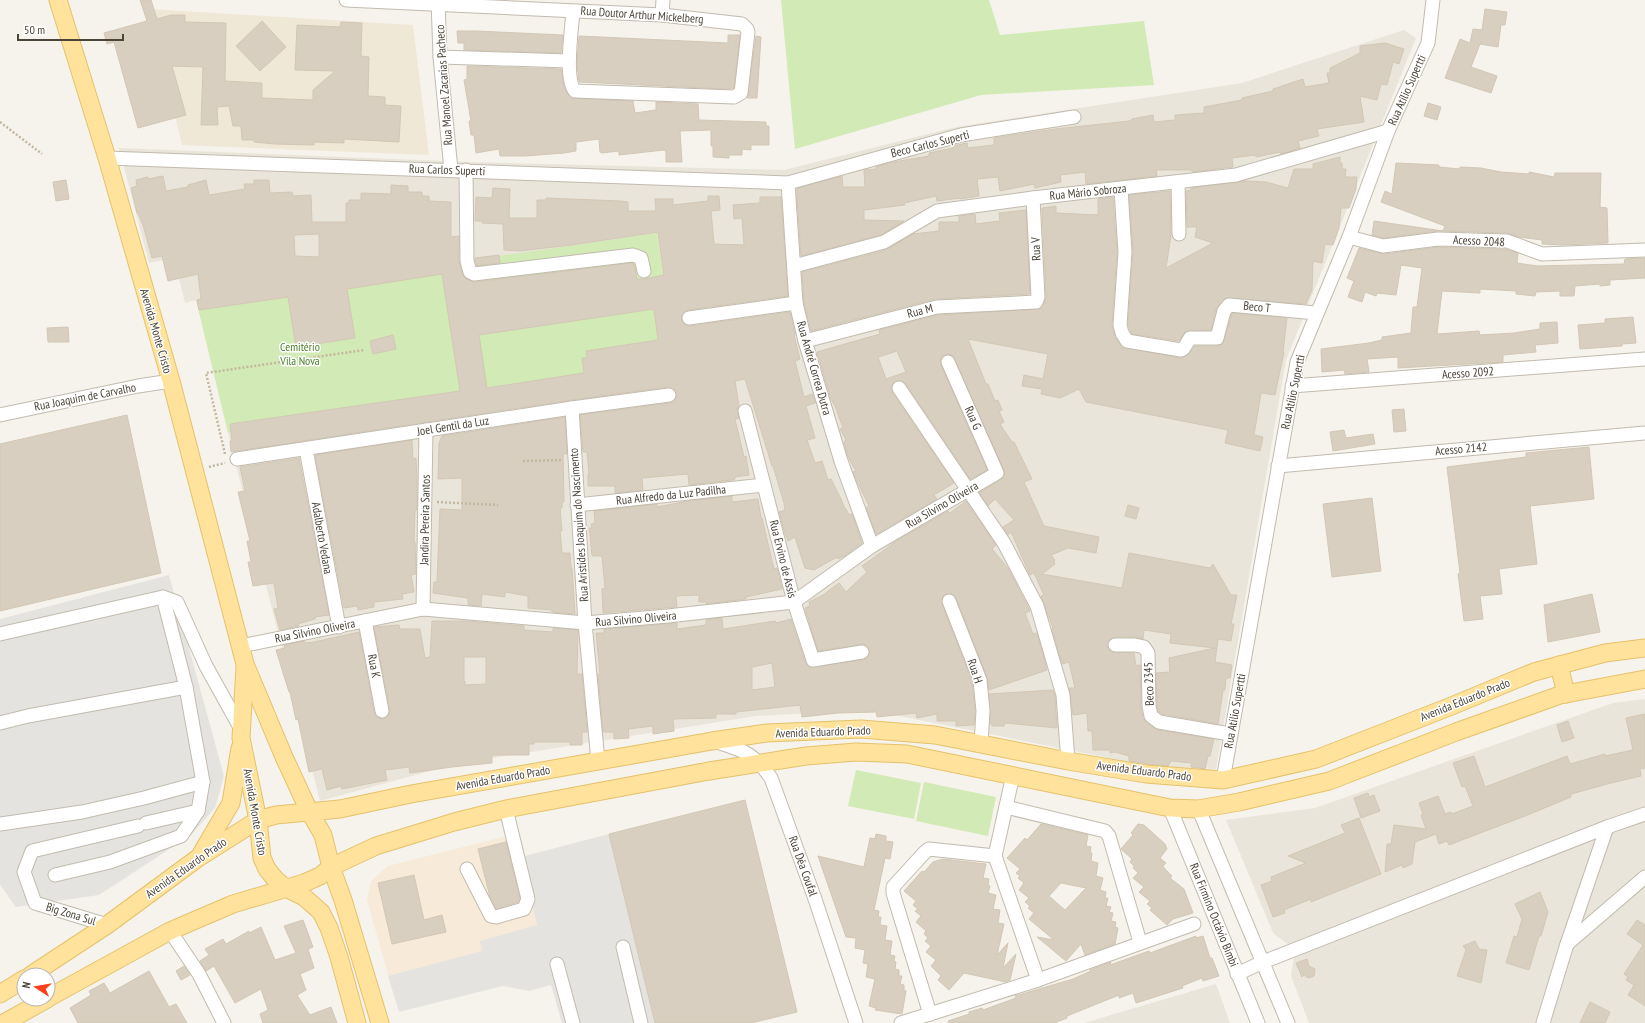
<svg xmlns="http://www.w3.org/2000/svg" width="1645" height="1023" font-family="'PT Sans Narrow',sans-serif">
<rect width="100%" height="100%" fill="#f6f3ec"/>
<g fill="#eae5da">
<polygon points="1404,30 1416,38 1286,360 1216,769 1149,766 869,710 756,716 456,764 320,801 228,433 678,368 196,300 185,303 174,258 149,263 119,148 468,162 784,170 956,127 1242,83"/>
<polygon points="1645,699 1645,1023 1309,1023 1291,976 1295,950 1273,933 1226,820 1315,808 1613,703"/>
<polygon points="1216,984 1230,1023 1084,1023"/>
</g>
<polygon fill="#f7ead8" points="515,834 545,957 394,996 367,900 371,881 388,866"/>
<polygon fill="#efe8d6" points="150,9 413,25 429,155 182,145"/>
<g fill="#d2eab5">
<polygon points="781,0 989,0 1000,35 1144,21 1154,85 981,95 795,149"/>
<polygon points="657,233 678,368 228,433 196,300"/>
<polygon points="856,770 921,783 914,819 848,806"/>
<polygon points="924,782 996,797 988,836 916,821"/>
</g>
<g fill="#e5e3e0">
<polygon points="169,575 224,776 215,808 191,835 99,895 16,907 0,885 0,619"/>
<polygon points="609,834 655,1023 562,1023 551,985 529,991 503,986 399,1012 388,976 482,951 480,941 537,925 521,857"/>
</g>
<g fill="#d8cfc1" stroke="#d3c7b4" fill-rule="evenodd">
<polygon points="140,0 151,0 157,19 171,15 185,15 185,22 226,23 225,81 262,83 262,98 313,100 313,90 335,71 295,70 297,25 340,27 341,22 362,23 361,56 369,57 368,96 385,97 385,105 401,106 399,142 344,139 344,143 314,142 314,145 274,144 254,142 254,140 242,140 241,126 233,126 229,106 217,107 218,125 201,125 203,67 172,66 186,115 138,128 114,42 107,44 104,33 147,21"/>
<polygon points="1485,9 1507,12 1505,25 1501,25 1498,47 1480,44 1471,67 1497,76 1491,93 1445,78 1460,39 1470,43 1473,29 1482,30"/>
<polygon points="262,21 286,47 260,71 236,46"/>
<polygon points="457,31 476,31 563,35 561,53 464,50 464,43 458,43"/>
<polygon points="728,35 740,35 734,88 724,89 579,82 577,64 579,36 728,43"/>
<polygon points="756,36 761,37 757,98 747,98"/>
<polygon points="1385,43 1404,49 1399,64 1393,62 1387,85 1381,84 1377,100 1360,96 1364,122 1317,129 1319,136 1298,141 1300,148 1281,154 1280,152 1256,157 1255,155 1232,158 1233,167 1192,172 1192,170 1156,170 1157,176 1086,184 1085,172 1060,175 1061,182 1035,188 1034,184 1000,191 998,177 977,179 979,196 960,199 960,198 937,201 936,196 904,203 905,205 864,210 864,220 904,221 881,235 801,256 797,197 797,189 798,188 842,176 843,187 865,187 864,170 876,169 876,167 888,163 929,156 929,153 953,148 953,146 967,143 968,148 994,145 994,138 1055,129 1130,121 1132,119 1153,115 1154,122 1175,120 1175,115 1204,113 1204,107 1242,100 1242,98 1273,91 1273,89 1303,79 1305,87 1329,83 1327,73 1330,73 1330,68 1360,53 1360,46"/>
<polygon points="467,66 561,69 564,87 571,98 633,101 635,113 656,110 656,102 698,104 699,120 766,122 766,126 769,126 769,145 751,145 751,150 742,149 742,155 729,155 729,158 713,157 713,146 711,146 711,130 680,131 682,162 666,162 666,152 664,150 619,155 619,151 602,153 600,152 599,139 576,142 576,151 564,153 525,156 500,156 499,149 476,153 474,135 471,135 469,121 471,121 464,80 467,79"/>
<polygon points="1428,103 1441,107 1437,120 1424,116"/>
<polygon points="1340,157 1340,163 1342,163 1342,169 1346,169 1345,177 1357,177 1356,189 1349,208 1341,208 1339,228 1333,245 1325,244 1322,263 1313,261 1312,290 1306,304 1226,298 1216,309 1211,330 1186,331 1179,341 1132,334 1128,324 1133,252 1129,195 1170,191 1171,235 1166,268 1213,243 1195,237 1197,227 1187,227 1186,191 1191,190 1191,188 1245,181 1266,182 1288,188 1294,169 1313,169 1313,164"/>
<polygon points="1396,163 1439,165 1439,167 1460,169 1460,167 1481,168 1501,172 1529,174 1529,172 1554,177 1555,173 1601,173 1600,207 1607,208 1608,243 1563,245 1542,244 1542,240 1519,237 1507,233 1438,231 1384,238 1372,235 1374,221 1443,231 1445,226 1381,202 1385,191 1392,194"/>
<path d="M163,176L166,191L188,187V185L206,180L209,195L245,189L244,184H254V180H269L270,193L292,192L293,196L311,195L312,222H346V203H349V200H361V193L391,194V185L408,186V192H422V196H429V201L451,202V237L459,236V261L462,274L466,279L475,282L632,263L634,264L637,279H645L664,275L658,232L571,245L520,251L504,250L503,224L482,223V221H475L476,197L492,198L493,188L510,189L509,218H537V200H546V198L620,201L628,202V211H656L655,199H673V205L708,201V196H719L720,210L711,211L714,244L744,245L742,218L734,219L733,205L760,203V197H781L788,296L688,310L682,315L681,319L686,325L690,326L790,312L795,335H794L800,359L795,361L804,397L812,394L815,403L806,406L815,438L807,440L815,463L822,461L828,480L831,479L841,499L845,509H846L849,515L852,514L862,543L846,555L838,559L837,557L814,570L805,568L795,537L788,541L785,533L779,512L785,510L784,503L773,466H772L745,379L735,381L739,406L737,409L739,418L735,419L744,457L746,456L749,475L735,477V479L732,480L689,485L688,474L642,478L643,490L615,493V486H588V474H589L587,452H583L580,415L670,403L676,398L677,394L675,390L668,387L571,400L231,452L230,441H232L230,424L460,391L442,274L347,289L355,338L296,347L288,297L199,310L197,300L201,299L198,274L168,281L162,256L152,258L143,225L138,213H137L131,188L137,186L136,180L148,177V179ZM319,234V257L295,256L294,235ZM654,309L658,340L586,351L587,358H582L584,373L487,388L479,335Z"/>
<polygon points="66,180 69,199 56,201 53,182"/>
<path d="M1113,197L1117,252L1112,325L1115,337L1122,347L1180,358L1188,355L1195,346H1217L1223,343L1232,313L1287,318L1283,352H1284L1275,395L1261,393L1254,435L1263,437L1260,451L1225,443L1228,430L1086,402L1079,389L1060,398L1041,394L1042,389L1022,386L1024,375L1043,379L1048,354L968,339L986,384H988L995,401L998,400L1002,410L999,411L1004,422L1000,424L1012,442H1014L1032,479L1024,482L1044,526L1099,537L1096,553L1068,548L1051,555L1055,560L1054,562L1055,564L1042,574L1122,588L1129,553L1210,568L1213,564L1231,595H1237L1231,624H1234L1231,641L1218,639L1215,662L1232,665L1230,678H1226L1225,690H1223L1218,724L1162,714L1158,711L1157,705L1156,673L1170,672L1169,658L1215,648L1170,643L1171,634L1144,630L1143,639L1135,637H1115L1108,641L1107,645L1108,649L1111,652L1134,653L1136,666L1140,665L1141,707L1143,718L1146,722L1158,730L1214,739L1210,756H1208L1205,769L1191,767L1192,763L1171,761L1168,766L1147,764L1129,761V756L1115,752L1110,753V750H1093L1092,731H1088L1087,713L1073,715L1069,688H1075L1069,662L1062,664L1052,628H1053L1041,596L1044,595L1034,573L1030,575L1011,532L1008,535L1003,527L1014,520L995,499L988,506L979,493L1001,480L1004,477V470L953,356L949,354L944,355L940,361L941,365L987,470L970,479L906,384L902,381H895L892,385V392L954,483L934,495L937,499L876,534L866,508L869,506L857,481L853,472L856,471L848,457L844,442L846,440L840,429L843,428L835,406L831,399L817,352L880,334L879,330L938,315L1040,309L1043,305L1046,297L1042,208L1056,206V213L1098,215V199ZM897,351L906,372L886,379L878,357Z"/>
<polygon points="1026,210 1030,294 935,299 811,331 804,302 802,272 886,250 913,234 939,231 939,222 959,222 959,216 975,214 976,224 1000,221 999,213"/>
<polygon points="1438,247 1505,249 1518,253 1517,263 1537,266 1624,264 1625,259 1645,258 1645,278 1610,280 1610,285 1600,286 1600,284 1575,286 1574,296 1560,296 1560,291 1536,292 1535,296 1516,294 1516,291 1480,289 1480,293 1442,291 1437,334 1479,331 1480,335 1514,333 1540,329 1540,323 1557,322 1558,343 1535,345 1536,352 1503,355 1503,362 1398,368 1398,357 1367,359 1369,372 1345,374 1344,370 1322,372 1321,349 1369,343 1382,340 1382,337 1411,333 1413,307 1417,307 1422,268 1401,265 1396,295 1377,293 1376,296 1365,292 1362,302 1348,297 1354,281 1347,278 1359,248 1384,254"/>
<polygon points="499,255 500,263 477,266 475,258"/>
<polygon points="1633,317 1636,343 1622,344 1622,346 1580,349 1578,325 1605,323 1605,319"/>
<polygon points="68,327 69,342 48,342 47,328"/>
<polygon points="393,335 396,349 373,354 370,341"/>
<polygon points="1404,409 1406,431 1394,432 1392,410"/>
<polygon points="127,415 161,573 0,611 0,444"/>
<polygon points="565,417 567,454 563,454 564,502 562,502 562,508 560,508 562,531 560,531 562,553 570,553 571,568 572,568 575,614 552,612 552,610 528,608 528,596 505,592 505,597 482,594 481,606 468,605 468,598 433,593 434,582 437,582 440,509 462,510 462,478 438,479 439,443 442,436"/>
<polygon points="1344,430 1346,438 1373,434 1375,444 1333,451 1330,432"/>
<polygon points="412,440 413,459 416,458 417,479 417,510 415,510 414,542 415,542 416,574 411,575 414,592 402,594 403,599 374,602 374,607 358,610 357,606 344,608 315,455"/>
<polygon points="1589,447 1594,499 1530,506 1537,564 1499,569 1502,594 1480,596 1483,619 1464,621 1458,574 1460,573 1447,467 1526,457 1526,453"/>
<polygon points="299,458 329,615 315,617 315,619 298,624 299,626 280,630 274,609 278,608 274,583 253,586 248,562 251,562 247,541 250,541 238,492 245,491 240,467"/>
<polygon points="732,496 732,502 758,499 761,518 762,518 774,569 777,568 782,589 746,597 746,599 706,604 706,602 699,602 699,595 676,596 677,607 603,613 602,589 605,588 602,556 592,556 590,535 589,528 592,528 591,524 595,523 594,511 657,504 657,507 688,501"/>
<polygon points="1372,498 1381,571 1332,577 1323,504"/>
<path d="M966,501L996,545L992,549L1008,568L1030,611L1025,613L1033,634L1037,633L1047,670L989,690L987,677L956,598L951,593L943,596L942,604L972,682L975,711L974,725L956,726V721H937V714L917,718L916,713L877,717L876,712L838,713L802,717L800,705L736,712V714H716V718L673,719L674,731L653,734V726L628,729L629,738L614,739V732H603L598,674H600L596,633H604V629L677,623V629L706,625V620L722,618L723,629L775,621L776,623L791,619L805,662L810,667L864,660L869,655L870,651L868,647L864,644L818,651L805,608L810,606L809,602L823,595L839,583L846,592L867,572L862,566L898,540L948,511L950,513ZM772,663L775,687L752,690V667Z"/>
<polygon points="1128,505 1139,508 1136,519 1125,516"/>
<polygon points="1592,594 1600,632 1548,642 1544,605"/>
<path d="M432,621H467L524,626V630L553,632V628L578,630L577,674H582L587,732H582V745H570V742H534V744H529V755H492V763L452,767L410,773L409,767L385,770L387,780L342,789L341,786L327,790L322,769L309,772L298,719L296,720L290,692H289L276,650L285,648L284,645L304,641L305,643L314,642L359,632L374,712L379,718L384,719L389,714L390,710L374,627L399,625L400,629H420L425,658L430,657ZM464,657H486V684L465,685V681L464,682Z"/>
<polygon points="1053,690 1055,696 1057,728 1005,723 1004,726 992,726 992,724 990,724 989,694"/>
<polygon points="1645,714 1645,768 1640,769 1641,776 1611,783 1571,794 1571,797 1525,816 1449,845 1447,841 1439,844 1436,834 1415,842 1412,864 1403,868 1402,865 1385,872 1387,844 1391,844 1394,825 1426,829 1421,815 1423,814 1419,803 1438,796 1445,814 1451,812 1452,814 1473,806 1465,786 1462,787 1453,763 1474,756 1485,787 1567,756 1570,764 1605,754 1605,756 1633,750 1626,718"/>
<polygon points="1568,721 1574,738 1562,742 1557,725"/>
<polygon points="1368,793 1369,797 1374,795 1380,811 1361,818 1354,798"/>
<polygon points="745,800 797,1012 751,1023 655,1023 609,834"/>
<polygon points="1359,818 1381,874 1311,902 1311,899 1284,910 1285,913 1273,917 1261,885 1272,881 1271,877 1306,863 1288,856 1345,833 1341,825"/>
<path d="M1041,824L1088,835L1086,846L1091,847L1090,853H1092L1091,861L1098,863L1096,876L1103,878L1100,890L1106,892L1105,898H1108L1106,906L1111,907L1109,912L1113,913L1111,921L1116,922L1115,927L1118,928L1115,944L1085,955L1081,944L1066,961L1037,937L1054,940L1029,919L1034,913L1028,908L1030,906L1025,902L1029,898L1019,890L1024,883L1018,878L1020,876L1016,873L1020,869L1007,858L1025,838L1027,840ZM1061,883L1086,888L1065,910L1049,896Z"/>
<polygon points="1138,824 1144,825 1165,844 1167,849 1160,858 1166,863 1163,866 1164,868 1172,876 1170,878 1184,889 1193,913 1173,919 1167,925 1150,910 1152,908 1147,904 1150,901 1139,892 1144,887 1133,878 1138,873 1133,868 1134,866 1130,862 1132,859 1121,849 1133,835 1131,833"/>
<polygon points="876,834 886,836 886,841 893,842 890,859 885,858 874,910 879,911 878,917 881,917 880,925 887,926 885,940 892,941 890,955 895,956 894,961 896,962 895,969 899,970 899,976 902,976 900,984 904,985 904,990 906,991 902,1014 875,1010 876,1008 869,1006 875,979 866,977 868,964 863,963 865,950 855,948 856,938 846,937 818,856 864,867 870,838 875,839"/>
<polygon points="506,842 520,898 518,902 496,909 490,897 478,849"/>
<polygon points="943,859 986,864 983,878 989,879 988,885 990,886 988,893 996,895 993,909 1000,910 998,923 1004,924 997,955 1008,943 1003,968 1016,954 1010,980 1006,982 964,973 949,990 938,980 941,976 931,966 936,960 926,952 931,946 925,941 928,938 924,934 926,931 916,922 921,916 915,911 918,909 913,905 916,901 904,891 922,871 924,872 933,862"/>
<polygon points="414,875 424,920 442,915 446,932 392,944 378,883"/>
<polygon points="1540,892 1548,912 1541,936 1539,936 1529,970 1506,963 1514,936 1517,937 1522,919 1515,904"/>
<polygon points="303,920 313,947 308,949 314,968 300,974 306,990 297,995 310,1015 331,1007 337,1023 263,1023 260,1014 268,1010 261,989 235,1003 214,966 206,971 200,961 209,955 205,949 223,939 226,944 249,931 249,933 261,927 275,960 296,953 284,926"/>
<polygon points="1637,920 1645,925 1645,1006 1628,995 1634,985 1626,980 1628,977 1624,974 1643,945 1627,934"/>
<polygon points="1196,936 1196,938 1203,936 1210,958 1212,958 1219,976 1203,981 1202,978 1182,986 1183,988 1136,1003 1133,993 1119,998 1119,995 1067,1016 1067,1018 1054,1023 949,1023 948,1021 969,1014 969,1012 982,1008 983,1010 1016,998 1015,996 1073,979 1091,971 1090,970 1111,962 1110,965 1149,951 1150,953"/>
<polygon points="1475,941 1479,949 1487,950 1481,983 1457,976 1466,950 1463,946"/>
<polygon points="1307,959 1309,966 1315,969 1314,976 1308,978 1304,975 1302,977 1296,963"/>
<polygon points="184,966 190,975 181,980 176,971"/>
<polygon points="149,971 169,1007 176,1004 187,1023 78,1023 70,1008 91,995 89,991 104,983 110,993"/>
<polygon points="1590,1002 1610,1012 1605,1023 1580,1023"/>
</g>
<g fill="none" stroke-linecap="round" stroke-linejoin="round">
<defs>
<g id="minor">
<path d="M346,0L662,15L742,24L747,29L748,32L741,93L734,97L575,91C564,79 572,27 573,11"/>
<polyline points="438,0 440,57 451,170"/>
<polyline points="662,15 663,0"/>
<polyline points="440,57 569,61"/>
<polyline points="107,158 788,183 961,135 1074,117"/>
<polyline points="466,170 467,261 470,272 474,274 633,255 641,258 644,271"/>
<polyline points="1178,182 1179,234"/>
<polyline points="788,183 796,303 805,341 841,461 872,546"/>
<polyline points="1121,189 1125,252 1120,325 1122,333 1127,341 1181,350 1184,348 1190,338 1217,338 1224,311 1229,305 1316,313"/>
<polyline points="1349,237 1383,246 1438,239 1507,241 1542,254 1645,250"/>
<polyline points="794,266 884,242 937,211 1033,198 1236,175 1388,131"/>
<polyline points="689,318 796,303"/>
<polyline points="805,341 937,307 1036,302 1038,297 1033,198"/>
<polyline points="1292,386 1645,359"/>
<polyline points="899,388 1004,543 1037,606 1063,695 1068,761"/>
<polyline points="572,408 585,623 598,761"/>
<polyline points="745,411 794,602 813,660 862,652"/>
<polyline points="0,415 138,386 171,381"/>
<polyline points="306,449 339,627"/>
<polyline points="237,459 572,408 669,395"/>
<polyline points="1278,466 1645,433"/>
<polyline points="577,505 764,485"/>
<polyline points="949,601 980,680 983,711 981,744"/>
<polyline points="423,609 426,430"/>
<polyline points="365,621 382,711"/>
<polyline points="0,634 163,597 177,602 206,666 241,729"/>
<polyline points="1115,645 1135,645 1144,647 1148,653 1149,706 1151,716 1159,722 1230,734"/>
<polyline points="241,646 423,609 585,623 668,616 794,602 872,546 997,473 948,362"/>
<polyline points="0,723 28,716 186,687"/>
<path d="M714,741C742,750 753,752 771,778L815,899L856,1023"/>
<polyline points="1223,780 1297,362 1349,237 1388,131 1428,43 1433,0"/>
<polyline points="1006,807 1105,831 1109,836 1140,942"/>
<polyline points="1170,808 1258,1023"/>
<polyline points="1198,809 1202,817 1288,1023"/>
<polyline points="146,823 198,811 203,782 186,687 163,597"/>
<polyline points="0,824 82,812 144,798 203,782"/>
<polyline points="467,869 491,916 496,917 524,909 528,899 506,809"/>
<polyline points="55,875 110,862 181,836 198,811"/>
<polyline points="107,925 35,903 24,872 32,851 138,826"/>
<polyline points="170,931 199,974 224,1023"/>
<polyline points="1567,944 1645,877"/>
<polyline points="623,947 641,1023"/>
<polyline points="557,964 573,1023"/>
<polyline points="1237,974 1263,962 1607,827 1645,814"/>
<polyline points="1038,980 1194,924"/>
<polyline points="930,1014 893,893 893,887 925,852 929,849 995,856"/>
<polyline points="901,1023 1038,980 995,856 1013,775"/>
<polyline points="1543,1023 1567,944 1607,827"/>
</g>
<g id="major">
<polyline points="58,0 107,158 171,381 245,664 284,757 309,811 323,835 331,867 343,900 380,1023"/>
<polyline points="1559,665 1566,694"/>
<polyline points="245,667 241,738 258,820 262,858 267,869 275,879 286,888 304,897 321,912 329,928 339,957 357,1023"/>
<polyline points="201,854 231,803 240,748"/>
<polyline points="31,975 107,925 198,858 258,820 276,815 340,809 411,794 712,741 767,733 861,729 935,735 1068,761 1146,774 1223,780 1316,759 1449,707 1534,672 1605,653 1645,648"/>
<polyline points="0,994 24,979"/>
<polyline points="48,998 170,931 233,904 304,883 320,876 331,867 376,846 454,822 506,809 709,771 806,756 856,752 907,754 1170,808 1198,809 1239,802 1329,781 1456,732 1560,695 1645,679"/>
<polyline points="4,1023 47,999"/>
</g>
</defs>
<use href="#minor" stroke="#c2bbae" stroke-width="15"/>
<use href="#major" stroke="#e6c16a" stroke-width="19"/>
<g stroke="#c4b79f" stroke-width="2.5" stroke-dasharray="2 2" stroke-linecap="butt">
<polyline points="0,122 42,154"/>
<polyline points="225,454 206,373 364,350"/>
<polyline points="523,461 562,460"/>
<polyline points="209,467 225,463"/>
<polyline points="437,502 498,505"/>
</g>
<use href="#minor" stroke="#fff" stroke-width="13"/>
<use href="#major" stroke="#ffe39c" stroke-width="17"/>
</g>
<g text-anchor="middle" stroke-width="3" stroke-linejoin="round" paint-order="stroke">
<g font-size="12" fill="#4b4439" stroke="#fff">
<text transform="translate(642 15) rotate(4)" y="4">Rua Doutor Arthur Mickelberg</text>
<text transform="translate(444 85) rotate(-94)" y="4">Rua Manoel Zacarias Pacheco</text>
<text transform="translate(1407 90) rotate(-66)" y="4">Rua Atílio Supertti</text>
<text transform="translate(930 144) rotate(-14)" y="4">Beco Carlos Superti</text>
<text transform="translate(447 170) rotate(2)" y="4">Rua Carlos Superti</text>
<text transform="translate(1088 192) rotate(-6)" y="4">Rua Mário Sobroza</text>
<text transform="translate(1479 241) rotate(3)" y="4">Acesso 2048</text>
<text transform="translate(1036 249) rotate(-93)" y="4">Rua V</text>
<text transform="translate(1257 307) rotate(6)" y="4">Beco T</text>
<text transform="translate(920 311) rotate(-14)" y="4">Rua M</text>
<text transform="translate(156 331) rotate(74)" y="4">Avenida Monte Cristo</text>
<text transform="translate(814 368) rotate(74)" y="4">Rua André Correa Dutra</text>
<text transform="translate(1468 373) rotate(-4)" y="4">Acesso 2092</text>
<text transform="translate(1293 392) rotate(-78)" y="4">Rua Atílio Supertti</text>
<text transform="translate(85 397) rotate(-11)" y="4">Rua Joaquim de Carvalho</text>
<text transform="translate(973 418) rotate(66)" y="4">Rua G</text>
<text transform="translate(453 426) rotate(-9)" y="4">Joel Gentil da Luz</text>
<text transform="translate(1461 449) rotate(-5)" y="4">Acesso 2142</text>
<text transform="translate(671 495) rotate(-6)" y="4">Rua Alfredo da Luz Padilha</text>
<text transform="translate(942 505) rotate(-30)" y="4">Rua Silvino Oliveira</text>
<text transform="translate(425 520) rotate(-89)" y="4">Jandira Pereira Santos</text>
<text transform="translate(579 525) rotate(-94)" y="4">Rua Aristídes Joaquim do Nascimento</text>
<text transform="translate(322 538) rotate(80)" y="4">Adalberto Vedana</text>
<text transform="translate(783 559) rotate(76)" y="4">Rua Ervino de Assis</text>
<text transform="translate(636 619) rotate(-5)" y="4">Rua Silvino Oliveira</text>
<text transform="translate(315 631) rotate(-11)" y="4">Rua Silvino Oliveira</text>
<text transform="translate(374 666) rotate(79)" y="4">Rua K</text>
<text transform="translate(975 671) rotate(72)" y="4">Rua H</text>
<text transform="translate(1149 684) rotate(-92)" y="4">Beco 2345</text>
<text transform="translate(1465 700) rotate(-22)" y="4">Avenida Eduardo Prado</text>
<text transform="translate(1235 711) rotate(-80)" y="4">Rua Atílio Supertti</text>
<text transform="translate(823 732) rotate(-2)" y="4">Avenida Eduardo Prado</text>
<text transform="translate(1144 771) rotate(7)" y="4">Avenida Eduardo Prado</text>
<text transform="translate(503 778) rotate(-10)" y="4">Avenida Eduardo Prado</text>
<text transform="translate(255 812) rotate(80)" y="4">Avenida Monte Cristo</text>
<text transform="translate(803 866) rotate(70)" y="4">Rua Déa Coufal</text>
<text transform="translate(186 868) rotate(-35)" y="4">Avenida Eduardo Prado</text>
<text transform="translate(71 914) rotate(17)" y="4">Big Zona Sul</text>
<text transform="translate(1214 915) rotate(68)" y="4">Rua Firmino Octávio Bimbi</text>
</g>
<g font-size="12" fill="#4a7f2a" stroke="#fff">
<text x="300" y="351">Cemitério<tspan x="300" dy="14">Vila Nova</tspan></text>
</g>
</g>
<g transform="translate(36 987) rotate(282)"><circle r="19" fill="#ffffff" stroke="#b7b4b0"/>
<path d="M0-3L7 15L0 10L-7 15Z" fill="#fc3f1d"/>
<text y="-6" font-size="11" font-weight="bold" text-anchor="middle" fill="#4b4439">N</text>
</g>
<path d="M18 34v6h105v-6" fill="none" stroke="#4b4439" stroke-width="2"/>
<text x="24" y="34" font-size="12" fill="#4b4439" stroke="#ffffff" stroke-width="3" paint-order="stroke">50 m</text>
</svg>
